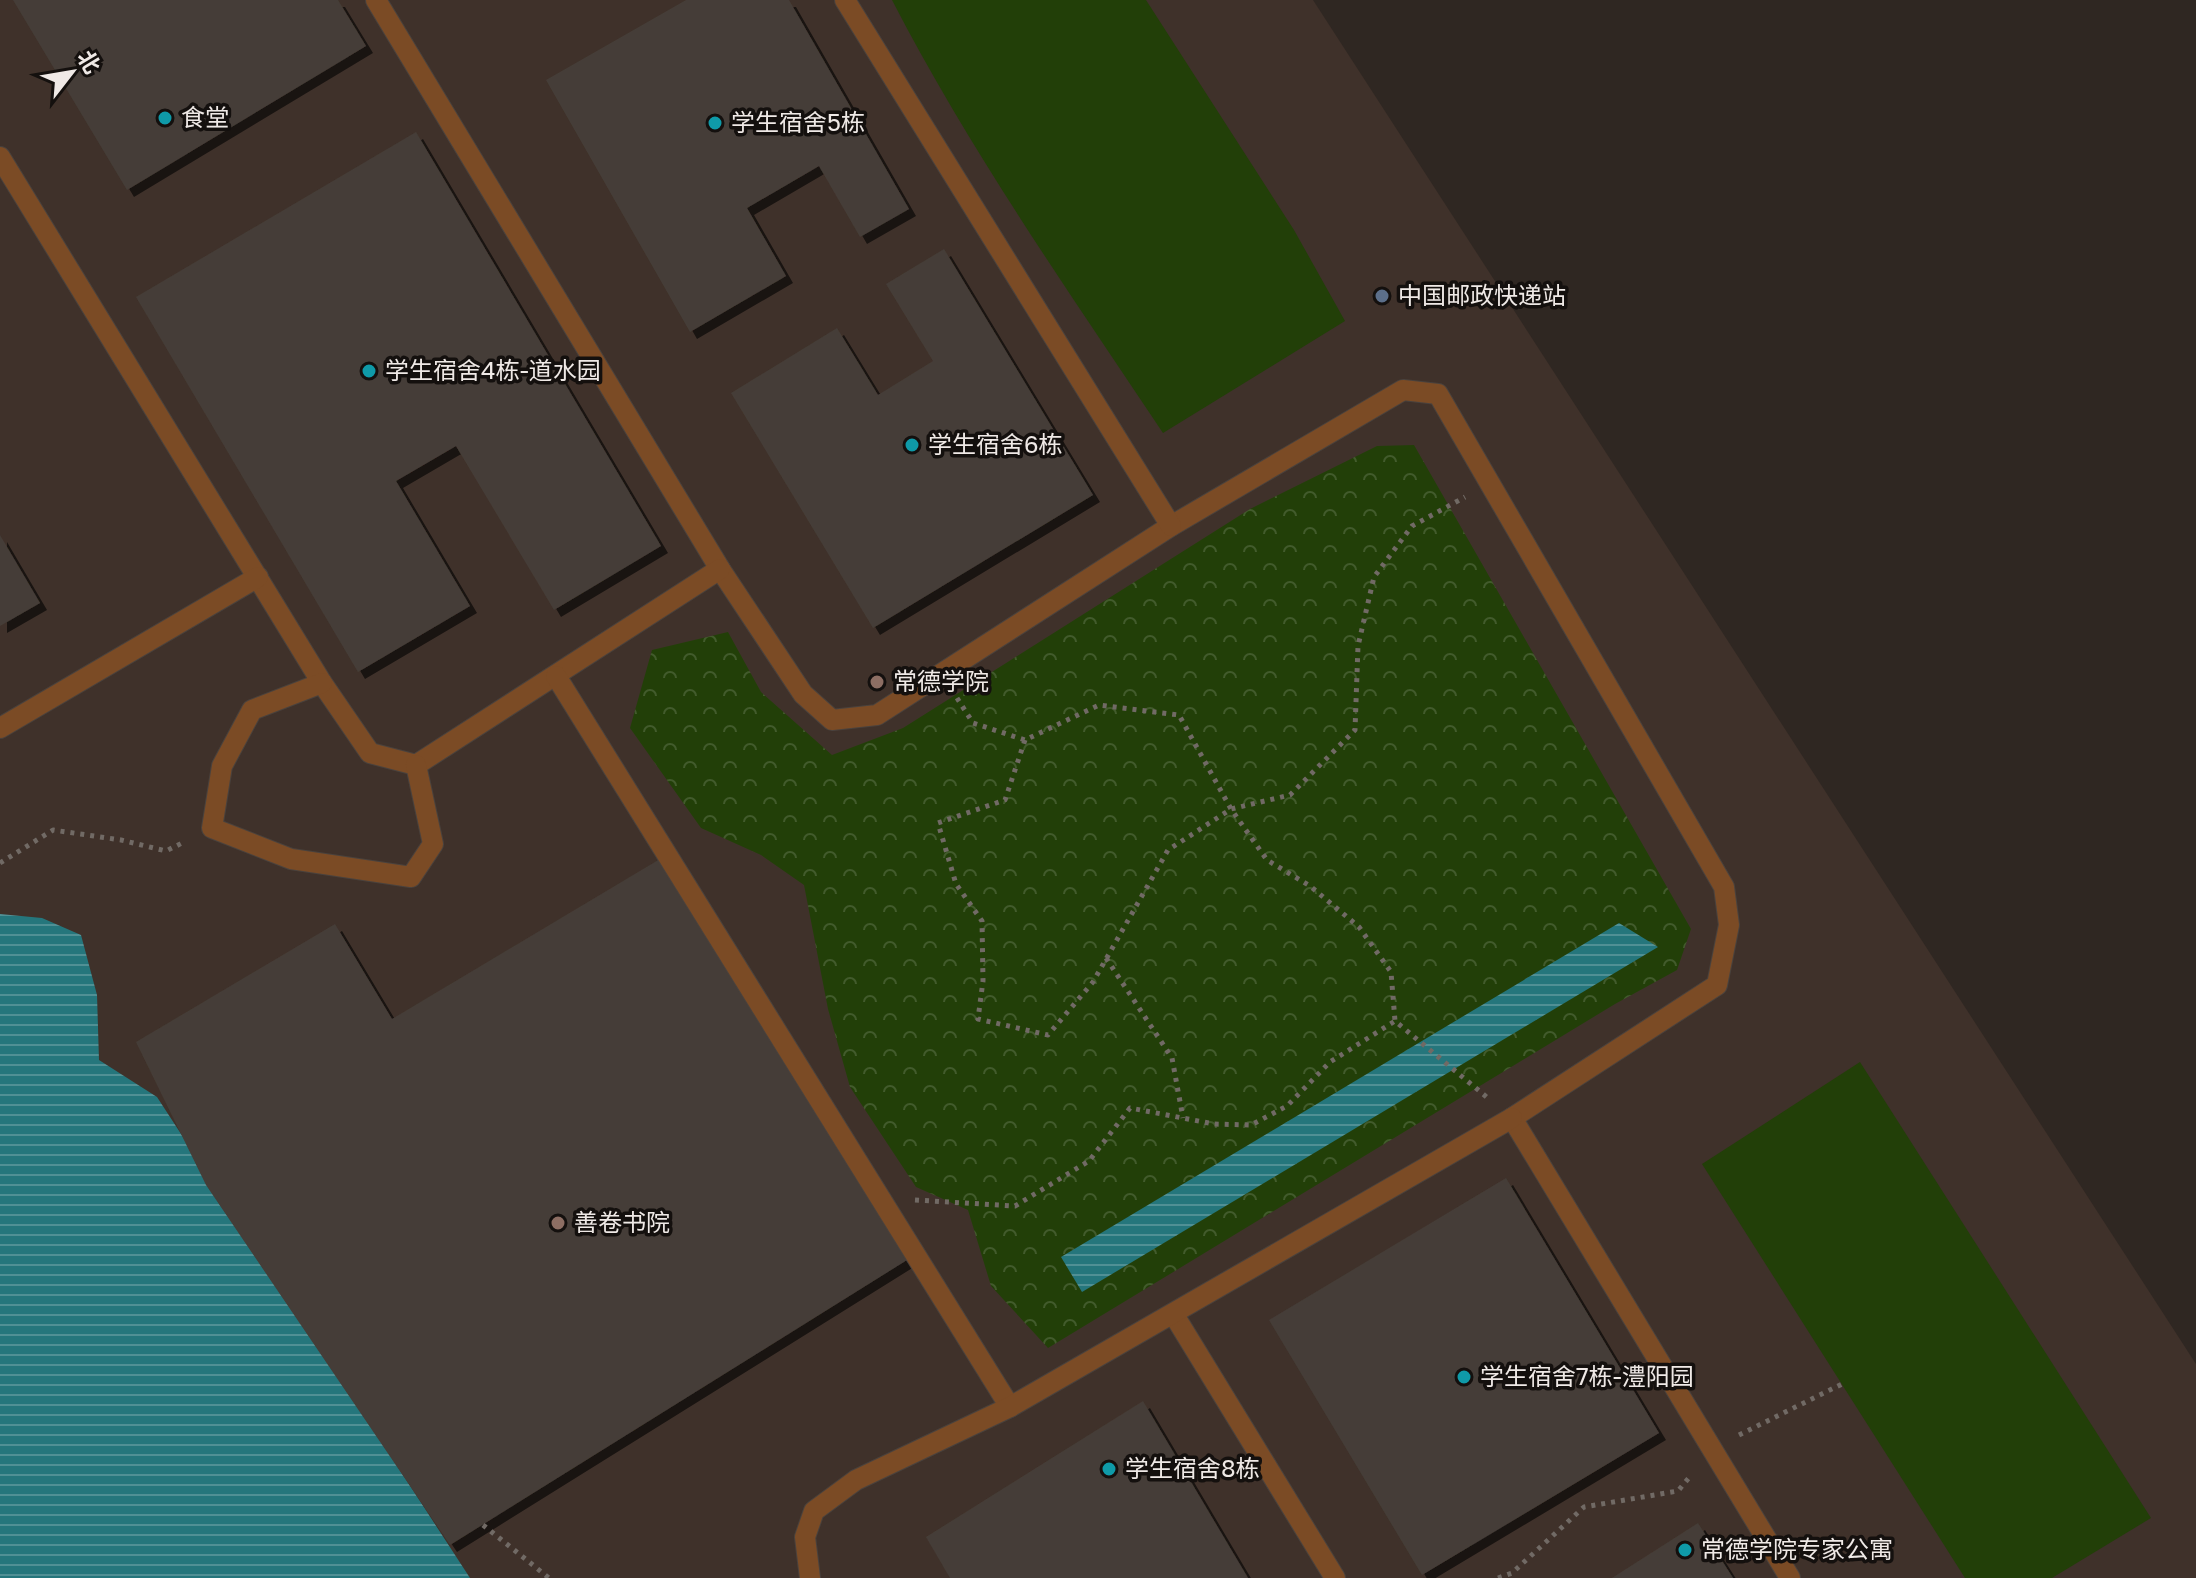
<svg xmlns="http://www.w3.org/2000/svg" width="2196" height="1578" font-family="'Golos Text','Noto Sans SC',sans-serif">
<defs>
<pattern id="park-crowns" width="20" height="18" patternUnits="userSpaceOnUse" patternTransform="scale(2)"><rect width="20" height="18" fill="#223f08"/><path d="M2 6a3 3 0 1 1 6 0M12 15a3 3 0 1 1 6 0" fill="none" stroke="#425b2c"/></pattern>
<pattern id="water-rules" width="6" height="5" patternUnits="userSpaceOnUse" patternTransform="scale(2)"><rect width="6" height="5" fill="#25767c"/><path d="M0 2.5h6" fill="none" stroke="#509095"/></pattern>
<filter id="shadow"><feDropShadow dx="7" dy="7" stdDeviation="0" flood-color="#0009"/></filter>
</defs>
<rect width="100%" height="100%" fill="#2f2722"/>
<polygon fill="#3f312a" points="0,0 1313,0 2196,1364 2196,1578 0,1578"/>
<polygon fill="url(#park-crowns)" points="1414,445 1691,929 1677,970 1615,1004 1048,1348 991,1286 968,1210 916,1187 850,1087 828,1009 804,885 761,855 701,828 630,728 652,650 728,632 761,692 832,755 903,728 1250,509 1377,446"/>
<g fill="#223f08">
<path d="M892,0H1146L1294,230L1345,321L1163,433C1069,292 970,151 892,0Z"/>
<polygon points="1860,1062 2151,1518 2052,1578 1965,1578 1702,1164"/>
</g>
<g fill="url(#water-rules)">
<polygon points="0,914 42,918 81,935 97,995 99,1060 157,1097 470,1578 0,1578"/>
<polygon points="1619,923 1658,947 1082,1292 1061,1257"/>
</g>
<g fill="#453d37" filter="url(#shadow)">
<polygon points="13,0 338,0 366,46 127,190"/>
<polygon points="686,0 789,0 909,209 860,237 819,166 747,208 786,276 690,332 546,80"/>
<polygon points="416,132 661,546 554,610 456,446 396,481 470,606 358,672 136,297"/>
<polygon points="944,249 1093,495 873,628 731,393 837,328 878,395 933,361 886,284"/>
<polygon points="0,535 40,603 0,626"/>
<polygon points="665,856 907,1260 450,1545 206,1185 136,1042 335,924 392,1019"/>
<polygon points="1506,1178 1659,1433 1422,1575 1269,1320"/>
<polygon points="1143,1401 1248,1578 950,1578 926,1537"/>
<polygon points="1698,1523 1733,1578 1612,1578"/>
</g>
<g fill="none" stroke-linecap="round" stroke-linejoin="round">
<defs>
<g id="service">
<polyline points="376,0 720,569 803,694 832,720 877,715 1171,526 1403,390 1438,394 1724,887 1729,925 1717,985 1512,1118 1790,1578"/>
<polyline points="845,0 1171,526"/>
<polyline points="0,157 322,683 370,753 416,765 720,569"/>
<polyline points="556,676 1010,1407"/>
<polyline points="322,683 252,710 222,766 212,828 291,859 411,877 433,844 416,765"/>
<polyline points="0,728 258,577"/>
<polyline points="1174,1315 1335,1578"/>
<polyline points="810,1578 805,1537 814,1511 856,1480 1010,1407 1512,1118"/>
</g>
</defs>
<use href="#service" stroke="#4a423d" stroke-width="22"/>
<g stroke="#716a65" stroke-width="5" stroke-dasharray="4 6" stroke-linecap="butt">
<polyline points="957,698 973,723 1025,740 1099,705 1179,715 1231,809 1267,860 1310,886 1359,927 1391,972 1395,1021 1489,1099"/>
<polyline points="1025,740 1005,800 938,823 956,884 982,921 983,981 978,1019 1048,1035 1093,982 1168,850 1231,809 1290,795 1355,730 1358,646 1374,577 1412,526 1465,497"/>
<polyline points="0,863 53,830 121,840 166,851 186,841"/>
<polyline points="1106,958 1172,1058 1183,1118"/>
<polyline points="915,1200 1015,1206 1089,1161 1130,1108 1214,1124 1251,1125 1287,1106 1330,1062 1395,1021"/>
<polyline points="1739,1435 1842,1384"/>
<polyline points="483,1525 549,1578"/>
<polyline points="1498,1578 1512,1573 1584,1507 1678,1491 1692,1474"/>
</g>
<use href="#service" stroke="#7b4b25" stroke-width="20"/>
</g>
<g fill="#0f9aa8" stroke="#14100e" stroke-width="3">
<circle cx="165" cy="118" r="8"/>
<circle cx="715" cy="123" r="8"/>
<circle cx="369" cy="371" r="8"/>
<circle cx="912" cy="445" r="8"/>
<circle cx="1464" cy="1377" r="8"/>
<circle cx="1109" cy="1469" r="8"/>
<circle cx="1685" cy="1550" r="8"/>
</g>
<circle fill="#5c6f8a" stroke="#14100e" stroke-width="3" cx="1382" cy="296" r="8"/>
<g fill="#8d6e63" stroke="#14100e" stroke-width="3">
<circle cx="877" cy="682" r="8"/>
<circle cx="558" cy="1223" r="8"/>
</g>
<g text-anchor="middle" stroke-width="7" stroke-linejoin="round" paint-order="stroke">
<g font-size="24" fill="#efe9e6" stroke="#14100e" text-anchor="start">
<text x="181" y="126">食堂</text>
<text x="731" y="131">学生宿舍5栋</text>
<text x="1398" y="304">中国邮政快递站</text>
<text x="385" y="379">学生宿舍4栋-道水园</text>
<text x="928" y="453">学生宿舍6栋</text>
<text x="893" y="690">常德学院</text>
<text x="574" y="1231">善卷书院</text>
<text x="1480" y="1385">学生宿舍7栋-澧阳园</text>
<text x="1125" y="1477">学生宿舍8栋</text>
<text x="1701" y="1558">常德学院专家公寓</text>
</g>
</g>
<g transform="translate(72 72) rotate(59)" stroke="#14100e" stroke-width="6" paint-order="stroke">
<path d="M0-6L14 30L0 20L-14 30Z" fill="#efe9e6"/>
<text y="-12" font-size="22" font-weight="bold" text-anchor="middle" fill="#efe9e6">北</text>
</g>
</svg>
